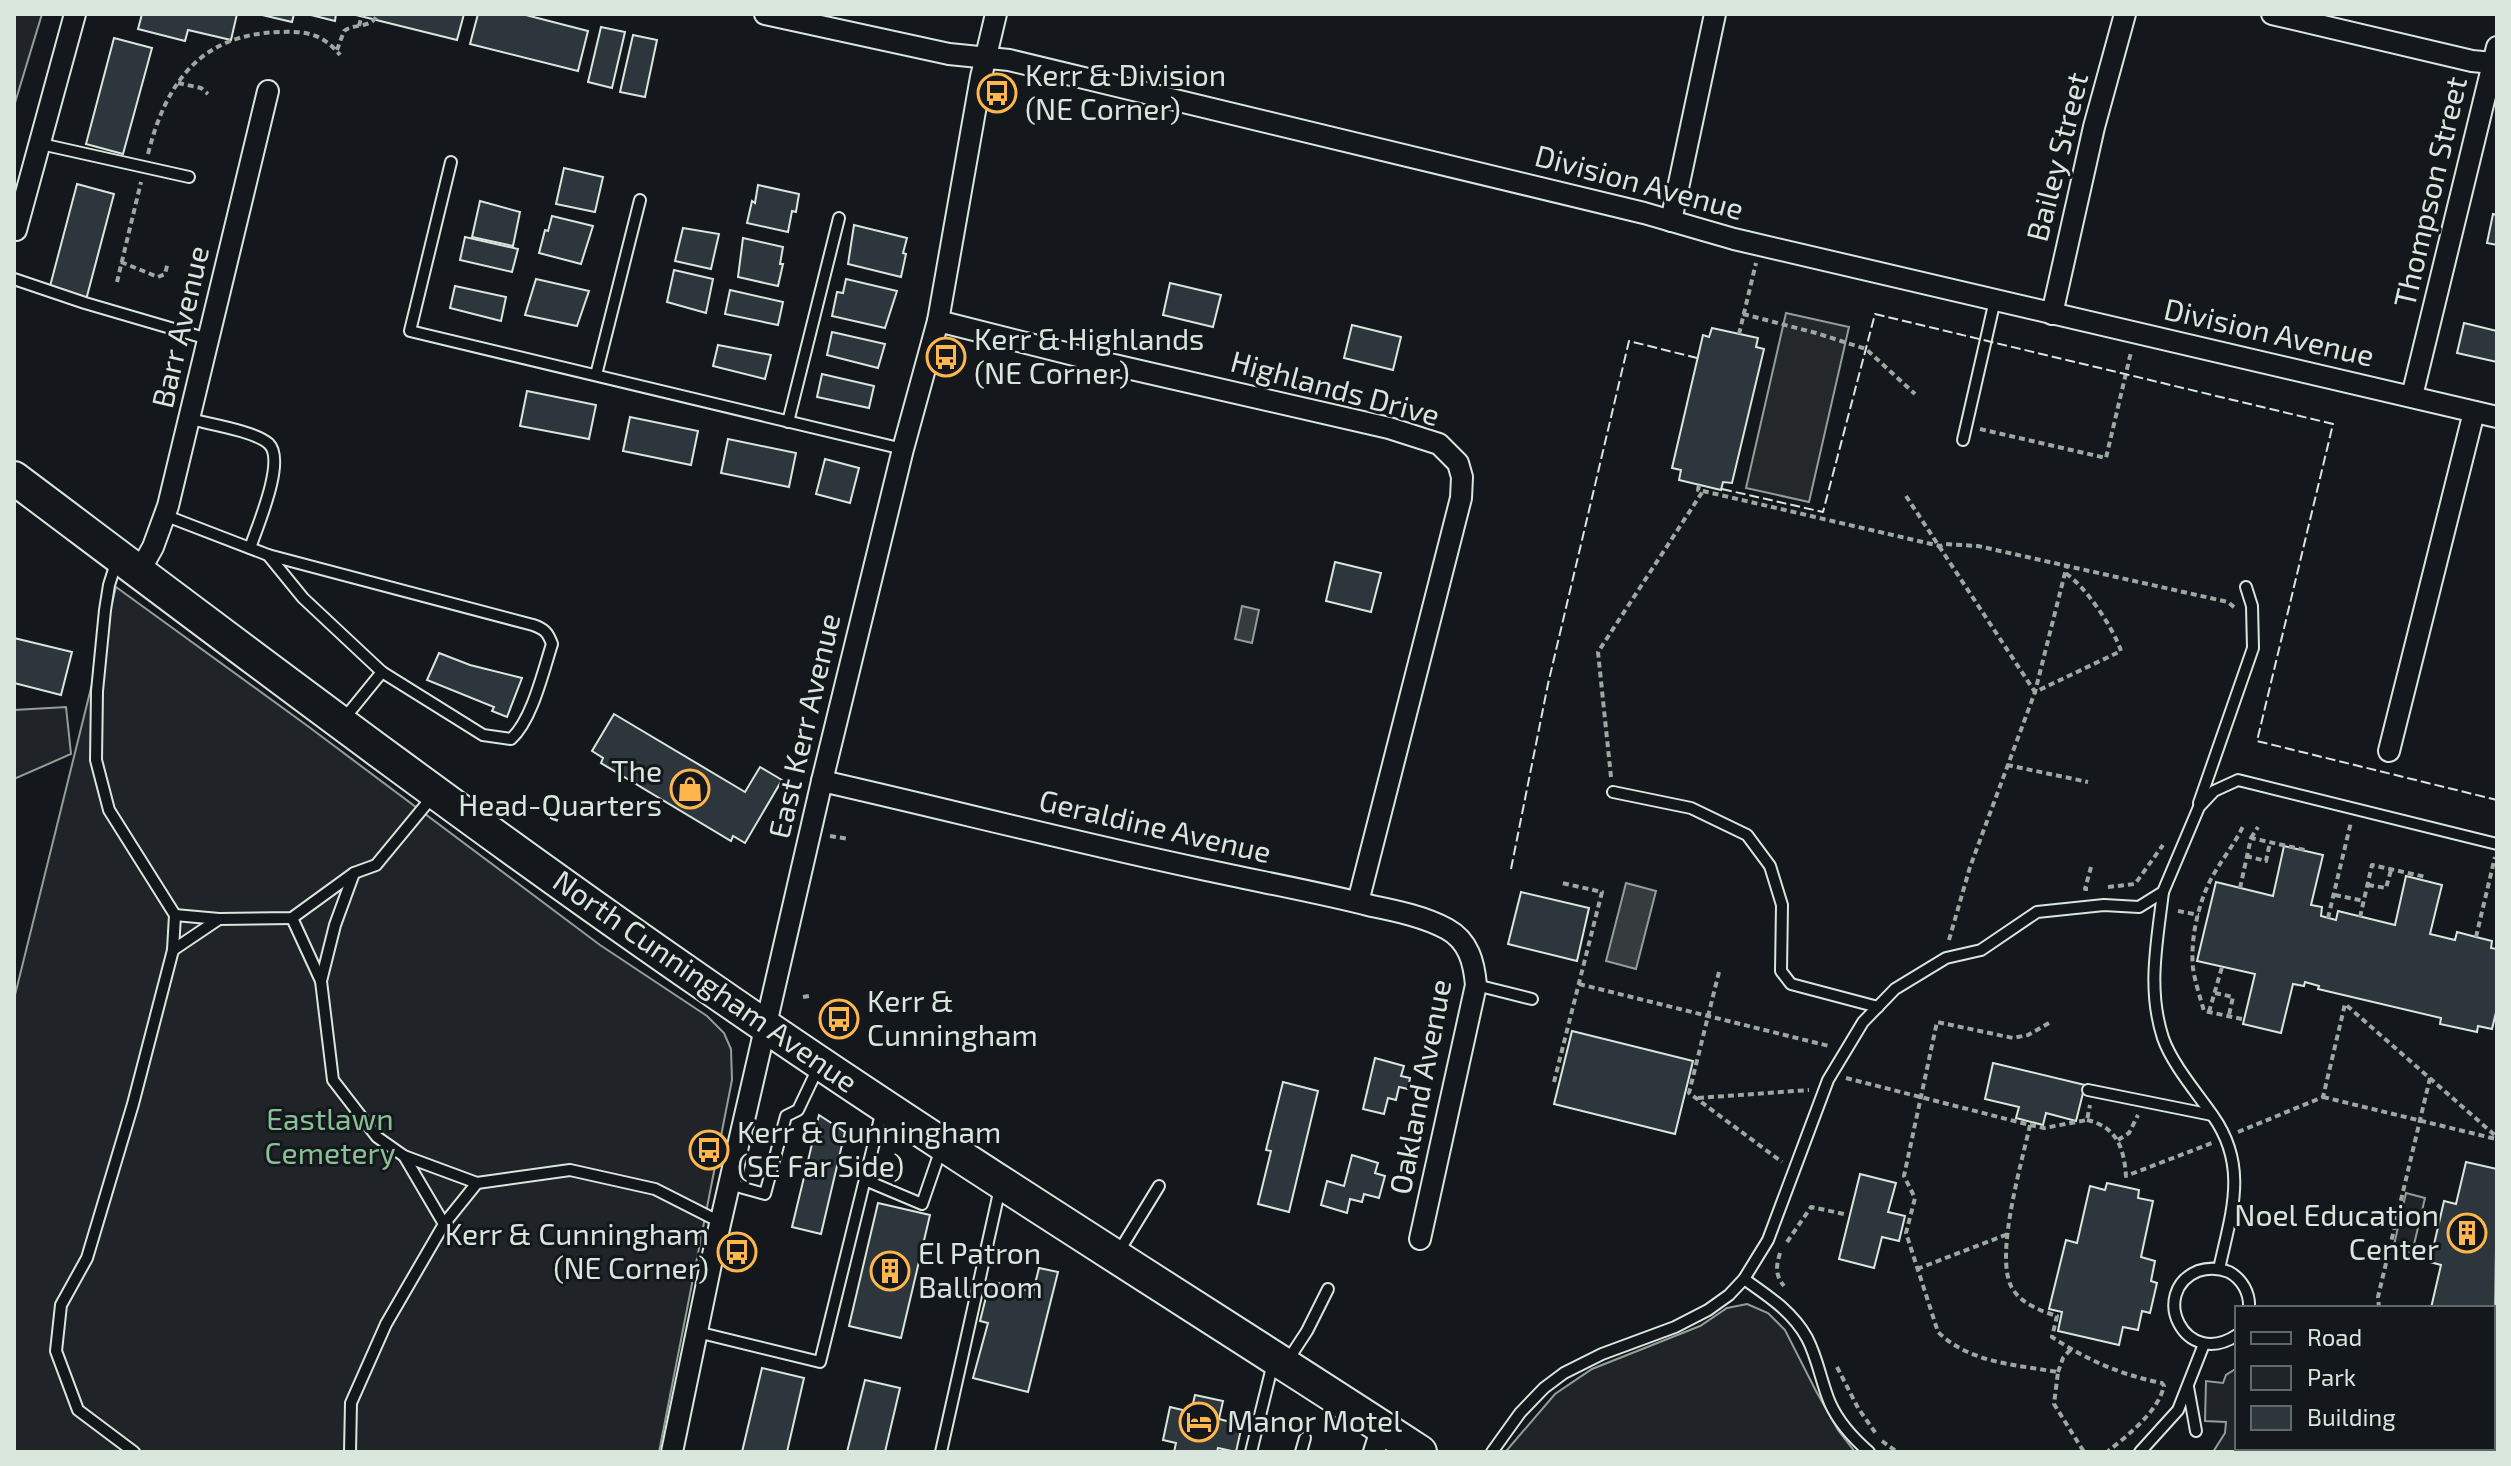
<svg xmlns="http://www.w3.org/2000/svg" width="2511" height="1466" font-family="'Exo 2',sans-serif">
<rect width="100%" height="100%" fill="#14181c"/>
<g fill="#202428" stroke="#939e99" stroke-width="2">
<polygon points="14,14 42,14 14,106"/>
<polygon points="116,587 309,727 600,945 707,1016 724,1033 731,1049 732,1080 659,1452 14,1452 14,999"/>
<polygon points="66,707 71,754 14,779 14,710"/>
<polygon points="2406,1193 2425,1198 2412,1253 2393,1249"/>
<polygon points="1747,1304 1768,1313 1785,1330 1816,1391 1838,1430 1855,1452 1510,1452 1507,1450 1555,1394 1592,1369 1700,1326 1727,1308"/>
<polygon points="2237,1368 2237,1448 2398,1448 2397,1452 2213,1452 2225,1433 2226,1422 2205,1421 2206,1381 2223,1383 2226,1375"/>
</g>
<g fill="#24282b" stroke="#939e99" stroke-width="2">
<polygon points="1786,313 1849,327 1809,502 1746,488"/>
<polygon points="2493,1405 2497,1406 2497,1452 2438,1452 2439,1448 2493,1448"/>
</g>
<g fill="#363b3e" stroke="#939e99" stroke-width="2">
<polygon points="1242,606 1259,610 1252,643 1235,639"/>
<polygon points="1626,883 1656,891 1636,969 1606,961"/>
</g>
<g fill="#2c363c" stroke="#d8e6dc" stroke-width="2">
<polygon points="142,14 237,14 231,40 188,30 185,41 138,29"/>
<polygon points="258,14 294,14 292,22"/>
<polygon points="307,14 336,14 335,21"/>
<polygon points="352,14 464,14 457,40"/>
<polygon points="478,14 522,14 588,31 578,71 470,44"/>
<polygon points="601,27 625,32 612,88 588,82"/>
<polygon points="633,35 657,40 645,97 620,92"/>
<polygon points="114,38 152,48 123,154 86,144"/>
<polygon points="564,168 603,177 595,212 556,204"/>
<polygon points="77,184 114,194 86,300 49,290"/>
<polygon points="758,185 799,194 796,212 792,211 788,232 747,223 752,201 755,203"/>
<polygon points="480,201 520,212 513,246 472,237"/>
<polygon points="2493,214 2497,215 2497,245 2487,243"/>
<polygon points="552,216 593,226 581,264 539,253 545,230 548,231"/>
<polygon points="854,225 907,238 903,253 906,254 901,277 848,264"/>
<polygon points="683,228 719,234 711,269 675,261"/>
<polygon points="465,237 518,249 512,272 460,260"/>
<polygon points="743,238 783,247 780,264 783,264 778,286 738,277"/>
<polygon points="674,270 713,279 706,313 667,302"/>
<polygon points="536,279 589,291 577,326 525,315"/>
<polygon points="846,279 897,291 885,328 832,316 837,292 843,293"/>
<polygon points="1170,283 1221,295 1213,327 1163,315"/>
<polygon points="455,286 506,297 501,321 450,308"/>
<polygon points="730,290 783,302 778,325 725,314"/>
<polygon points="2464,323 2497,331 2497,362 2457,353"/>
<polygon points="1352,325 1401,337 1393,370 1344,358"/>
<polygon points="1712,328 1758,338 1756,347 1764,349 1732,483 1723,482 1721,490 1679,480 1681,470 1672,468 1703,335 1709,337"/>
<polygon points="832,332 885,344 878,368 827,355"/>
<polygon points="718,345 771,355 765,379 713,366"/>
<polygon points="822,374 874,386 869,408 817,397"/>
<polygon points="527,391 596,405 589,439 520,426"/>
<polygon points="630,417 698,431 691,465 623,451"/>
<polygon points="728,439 796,453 789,487 721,473"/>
<polygon points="825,459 859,468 850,503 816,494"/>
<polygon points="1335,562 1381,573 1371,612 1326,601"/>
<polygon points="14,638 72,652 61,695 14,683"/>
<polygon points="439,653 470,665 522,678 507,717 492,711 494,707 427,680"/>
<polygon points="614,714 745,792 760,767 782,780 745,843 733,836 731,841 601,763 603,758 592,751"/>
<polygon points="2284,846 2323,855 2311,905 2322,907 2321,916 2336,920 2338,911 2395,925 2406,876 2442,885 2430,934 2455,940 2457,932 2476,937 2492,941 2491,948 2497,949 2497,1008 2492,1029 2478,1026 2477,1032 2440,1024 2441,1018 2318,989 2319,986 2305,982 2304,986 2293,984 2281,1033 2243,1024 2255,974 2197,961 2216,882 2273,896"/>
<polygon points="1521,892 1589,908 1577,961 1508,944"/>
<polygon points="1572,1031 1693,1061 1675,1134 1554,1104"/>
<polygon points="1375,1058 1404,1066 1401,1076 1410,1078 1408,1089 1399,1087 1396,1100 1388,1098 1384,1114 1363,1109"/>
<polygon points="1993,1063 2085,1085 2076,1121 2046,1113 2043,1125 2016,1118 2019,1107 1985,1099"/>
<polygon points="1283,1082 1318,1091 1289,1212 1258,1204 1271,1151 1266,1150"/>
<polygon points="819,1115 845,1132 821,1234 792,1227"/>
<polygon points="1352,1155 1378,1163 1375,1173 1385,1176 1379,1198 1364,1194 1362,1202 1350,1199 1347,1213 1321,1205 1327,1181 1344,1186"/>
<polygon points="2466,1162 2497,1169 2495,1325 2493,1324 2493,1308 2431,1308 2441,1265 2430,1262 2444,1201 2456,1204"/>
<polygon points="1860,1174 1896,1183 1888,1212 1905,1216 1899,1241 1882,1237 1874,1268 1839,1259"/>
<polygon points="2107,1183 2139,1190 2138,1198 2153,1201 2141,1257 2155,1261 2151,1281 2157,1283 2150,1313 2142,1311 2138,1330 2123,1327 2119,1345 2058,1331 2062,1312 2049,1309 2066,1240 2077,1243 2090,1186 2105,1190"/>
<polygon points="878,1203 930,1215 901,1338 849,1326"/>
<polygon points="1039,1268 1058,1272 1028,1392 973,1378 988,1323 980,1321 990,1281 1033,1292"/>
<polygon points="762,1368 804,1378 787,1452 742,1452"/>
<polygon points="865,1380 900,1388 885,1452 847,1452"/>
<polygon points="1195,1395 1223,1401 1219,1419 1242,1425 1236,1452 1218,1448 1217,1452 1174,1452 1176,1443 1163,1440 1170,1407 1191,1412"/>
</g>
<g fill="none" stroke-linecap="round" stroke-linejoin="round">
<defs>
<g id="service">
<polyline points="41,144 189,177"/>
<polyline points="451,162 410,331 903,449"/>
<polyline points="14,279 85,303 208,339"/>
<polyline points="596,375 640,200"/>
<path d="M190,419C209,424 255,431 269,444C286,461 257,527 250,548"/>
<polyline points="788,422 839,218"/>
<polyline points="1963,440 1995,300"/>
<path d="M164,515L268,555L533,625C545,629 548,633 552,644C543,672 532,720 511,739L483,735L382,672L343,720"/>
<polyline points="268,555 303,598 382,672"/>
<polyline points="117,560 109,585 105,610 97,691 96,760 109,810 175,915 173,950 133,1104 87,1258 61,1305 56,1351 78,1410 134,1452"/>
<polyline points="1613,792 1691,808 1747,835 1770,866 1782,905 1781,971 1791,984 1878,1007"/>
<polyline points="2199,803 2253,648 2252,606 2246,587"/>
<polyline points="354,873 335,925 321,981 333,1080 377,1137 404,1156 477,1183"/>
<path d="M2163,892C2157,943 2147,989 2163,1038C2172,1064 2197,1093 2213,1116C2249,1167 2231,1214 2219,1269"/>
<polyline points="175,915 219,919 292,918 354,873 376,865 433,796"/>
<polyline points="292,918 321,981"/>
<polyline points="173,950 219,919"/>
<polyline points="1476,985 1532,999"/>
<polyline points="2088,1090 2212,1115"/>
<polyline points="404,1156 444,1224"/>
<polyline points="865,1180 922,1204 941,1149"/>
<polyline points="729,1184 765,1194 786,1116 798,1110 818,1068"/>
<polyline points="1118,1253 1159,1186"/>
<path d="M1744,1279C1768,1296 1792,1311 1807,1338C1818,1359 1821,1382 1830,1403C1838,1421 1854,1439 1869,1452"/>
<polyline points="697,1332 820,1362 882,1110"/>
<path d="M2237,1335C2185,1370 2148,1292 2198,1271C2207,1268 2219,1268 2229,1272C2242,1279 2250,1293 2249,1308"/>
<polyline points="1288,1360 1307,1331 1328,1289"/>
<polyline points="2493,1374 2497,1375"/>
<polyline points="2188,1387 2196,1431"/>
<polyline points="350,1452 351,1403 386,1324 444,1224 477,1183 570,1170 655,1189 720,1222"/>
<polyline points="941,1452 1000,1188"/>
<polyline points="1251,1452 1273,1363"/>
<polyline points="1301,1452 1305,1438"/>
<polyline points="1492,1452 1520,1413 1544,1388 1564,1373 1602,1354 1675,1327 1708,1310 1729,1295 1744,1279 1768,1240 1828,1080 1863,1022 1895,989 1946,958 1981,950 2037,912 2104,905 2139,907 2163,892 2199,807 2214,791 2238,780 2497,844"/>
<polyline points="2140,1452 2178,1410 2204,1344"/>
<polyline points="2409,1452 2410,1448"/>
</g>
<g id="minor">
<polyline points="765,14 949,54 1009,60 1644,213 1734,239 2497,417"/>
<polyline points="2272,14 2472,61 2493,63"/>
<polyline points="1671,221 1715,14"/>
<polyline points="16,230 75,14"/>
<polyline points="2052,314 2094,127 2125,14"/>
<polyline points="938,321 1114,365 1389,428 1439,444 1458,463 1462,477 1461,498 1358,902"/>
<polyline points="2412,396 2497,47"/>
<polyline points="139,572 153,547 168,506 268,91"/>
<polyline points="2389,751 2474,412"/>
<path d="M822,781C950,810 1077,843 1206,870C1261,882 1317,892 1372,906C1397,911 1425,917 1447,929C1469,941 1474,963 1476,985L1420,1239"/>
<polyline points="672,1452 712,1259 822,781 903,449 938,321 981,77 996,14"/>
<polyline points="1374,1452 1382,1427"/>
</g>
<path id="primary" d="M14,478C243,650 472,824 707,986C940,1148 1182,1297 1420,1452"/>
</defs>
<use href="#service" stroke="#d8e6dc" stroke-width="14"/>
<use href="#minor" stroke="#d8e6dc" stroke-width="24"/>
<use href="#primary" stroke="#d8e6dc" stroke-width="36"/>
<g stroke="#9da8a2" stroke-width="4" stroke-dasharray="6 4" stroke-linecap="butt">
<polyline points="359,26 362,14"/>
<path d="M337,50L344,31C355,23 369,29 377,16"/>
<polyline points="178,83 201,88 208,94"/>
<path d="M148,154C166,82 201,34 280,32C307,31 323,34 340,55"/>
<polyline points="121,262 158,277 165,274 168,262"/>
<polyline points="117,282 141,182"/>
<polyline points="1743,314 1816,333 1866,349 1915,394"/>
<polyline points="1739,334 1756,263"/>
<polyline points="1980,429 2106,458 2131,352"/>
<polyline points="1699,485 1698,490 1703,491 1940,546 1945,544 1978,546 2228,602 2235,608"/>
<path d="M1906,496L2035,692L2121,651C2114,629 2084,584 2065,573"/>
<polyline points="2007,765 2088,782"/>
<polyline points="1611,777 1598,652 1703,491"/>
<polyline points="830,836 849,839"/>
<polyline points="2251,838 2258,827"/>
<polyline points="2246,856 2266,861 2270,842"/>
<polyline points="2368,885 2386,888 2391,870"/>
<polyline points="2108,887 2135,884 2163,845"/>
<polyline points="2240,888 2251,838 2305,850"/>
<polyline points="2088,889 2085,889 2091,867"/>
<polyline points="2335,895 2364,901"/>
<polyline points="2178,911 2199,915"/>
<polyline points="2360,917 2372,865 2426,877"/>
<polyline points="2328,918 2351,822"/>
<polyline points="2476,937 2495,857"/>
<polyline points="1949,940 1970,867 2035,692 2067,565"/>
<polyline points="1719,972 1689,1093 1782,1162"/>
<polyline points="1579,984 1829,1046"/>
<polyline points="2215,993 2233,997 2229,1015"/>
<polyline points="803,997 809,996"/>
<polyline points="2209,1012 2222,967"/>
<path d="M2242,1019L2204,1011C2200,997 2195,982 2193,968C2190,938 2199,898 2215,872C2225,855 2236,842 2244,824"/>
<path d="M2049,1023L2028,1035L2013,1038L1937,1022L1904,1176L1915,1198L1906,1233L1938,1332C1969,1363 2017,1365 2058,1372L2054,1404L2084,1452"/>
<path d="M1846,1078L2030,1125C2022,1162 1995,1253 2011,1286C2019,1303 2041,1311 2057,1316L2052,1337C2087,1360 2121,1375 2162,1383L2164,1386C2158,1412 2127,1436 2107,1452"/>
<polyline points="1554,1082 1602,892 1562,883"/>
<polyline points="2323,1097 2496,1139"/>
<polyline points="1698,1098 1809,1090"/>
<path d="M2087,1120C2117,1127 2124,1148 2126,1176L2212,1143"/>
<polyline points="2030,1125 2044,1128 2087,1120 2090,1105"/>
<polyline points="2238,1132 2323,1097 2345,1004 2497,1137"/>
<polyline points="2118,1140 2129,1133 2138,1115"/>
<polyline points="1787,1242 1811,1207 1844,1214"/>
<path d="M1780,1253C1776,1266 1775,1275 1784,1286"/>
<polyline points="1917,1269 2008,1234"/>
<polyline points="2379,1308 2378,1297 2430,1078"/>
<polyline points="2494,1345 2497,1333"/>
<polyline points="1837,1367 1858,1408 1877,1435"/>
<polyline points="2058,1372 2063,1358 2071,1349"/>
<polyline points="1882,1441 1897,1452"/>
</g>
<use href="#service" stroke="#14181c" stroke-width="10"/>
<use href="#minor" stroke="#14181c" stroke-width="20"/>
<use href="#primary" stroke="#14181c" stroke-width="32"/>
<g stroke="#d8e6dc" stroke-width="2" stroke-dasharray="10 4" stroke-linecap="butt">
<polyline points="1722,489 1823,512 1875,314 2333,424 2257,741 2497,800"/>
<polyline points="1511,869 1548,684 1629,341 1697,358"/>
</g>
</g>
<defs>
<symbol id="bus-ring" viewBox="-11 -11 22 22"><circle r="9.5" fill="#14181c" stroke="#ffb74d" stroke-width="1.5"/><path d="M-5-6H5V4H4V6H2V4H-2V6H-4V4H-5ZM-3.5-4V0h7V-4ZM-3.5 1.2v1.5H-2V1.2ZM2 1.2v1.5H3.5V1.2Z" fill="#ffb74d"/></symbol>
<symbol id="shop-ring" viewBox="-11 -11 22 22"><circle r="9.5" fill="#14181c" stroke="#ffb74d" stroke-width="1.5"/><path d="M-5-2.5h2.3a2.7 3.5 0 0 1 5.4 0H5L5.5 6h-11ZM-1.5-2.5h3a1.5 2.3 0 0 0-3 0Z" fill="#ffb74d"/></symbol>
<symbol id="building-ring" viewBox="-11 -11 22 22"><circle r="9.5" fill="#14181c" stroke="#ffb74d" stroke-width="1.5"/><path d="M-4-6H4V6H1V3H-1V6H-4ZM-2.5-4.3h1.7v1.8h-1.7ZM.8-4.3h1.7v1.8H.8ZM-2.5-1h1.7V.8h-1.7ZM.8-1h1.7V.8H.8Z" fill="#ffb74d"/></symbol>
<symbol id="hotel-ring" viewBox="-11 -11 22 22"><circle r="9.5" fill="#14181c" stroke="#ffb74d" stroke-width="1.5"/><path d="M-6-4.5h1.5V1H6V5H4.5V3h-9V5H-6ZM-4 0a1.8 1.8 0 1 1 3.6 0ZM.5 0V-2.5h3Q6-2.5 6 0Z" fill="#ffb74d"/></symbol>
</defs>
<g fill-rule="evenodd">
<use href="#bus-ring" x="975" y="71" width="44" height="44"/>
<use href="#bus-ring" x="924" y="335" width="44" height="44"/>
<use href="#shop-ring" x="668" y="767" width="44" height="44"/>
<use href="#bus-ring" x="817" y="997" width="44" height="44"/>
<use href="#bus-ring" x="687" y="1128" width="44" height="44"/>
<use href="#building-ring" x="2445" y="1211" width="44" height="44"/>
<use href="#bus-ring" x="715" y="1230" width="44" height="44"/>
<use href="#building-ring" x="868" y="1249" width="44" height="44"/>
<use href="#hotel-ring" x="1177" y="1400" width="44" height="44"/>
</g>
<g text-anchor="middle" stroke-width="6" stroke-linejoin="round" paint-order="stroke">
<g font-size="30" fill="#d8e6dc" stroke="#14181c" text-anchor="start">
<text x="1025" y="86">Kerr &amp; Division<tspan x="1025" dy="34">(NE Corner)</tspan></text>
<text x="974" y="350">Kerr &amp; Highlands<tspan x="974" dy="34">(NE Corner)</tspan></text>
<text x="662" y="782" text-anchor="end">The<tspan x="662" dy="34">Head-Quarters</tspan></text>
<text x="867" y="1012">Kerr &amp;<tspan x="867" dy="34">Cunningham</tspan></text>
<text x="737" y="1143">Kerr &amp; Cunningham<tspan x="737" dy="34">(SE Far Side)</tspan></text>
<text x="2439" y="1226" text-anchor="end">Noel Education<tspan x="2439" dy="34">Center</tspan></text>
<text x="709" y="1245" text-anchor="end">Kerr &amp; Cunningham<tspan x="709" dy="34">(NE Corner)</tspan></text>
<text x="918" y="1264">El Patron<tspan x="918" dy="34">Ballroom</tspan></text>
<text x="1227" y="1432">Manor Motel</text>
</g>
<g font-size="30" fill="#d8e6dc" stroke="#14181c">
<text transform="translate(2058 157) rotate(-76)" y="10">Bailey Street</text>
<text transform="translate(1639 183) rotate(15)" y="10">Division Avenue</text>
<text transform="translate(2431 192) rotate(-77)" y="10">Thompson Street</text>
<text transform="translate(181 327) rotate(-77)" y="10">Barr Avenue</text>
<text transform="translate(2269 333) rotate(13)" y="10">Division Avenue</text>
<text transform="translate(1335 389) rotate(15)" y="10">Highlands Drive</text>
<text transform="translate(805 726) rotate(-77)" y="10">East Kerr Avenue</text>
<text transform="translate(1155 827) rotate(13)" y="10">Geraldine Avenue</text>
<text transform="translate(705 982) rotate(35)" y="10">North Cunningham Avenue</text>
<text transform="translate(1421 1087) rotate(-79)" y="10">Oakland Avenue</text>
</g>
<g font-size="30" fill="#8ac095" stroke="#14181c">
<text x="330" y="1130">Eastlawn<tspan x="330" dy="34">Cemetery</tspan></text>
</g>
</g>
<rect width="2511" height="1466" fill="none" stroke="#d8e6dc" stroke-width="32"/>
<rect x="2235" y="1306" width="260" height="144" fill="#14181c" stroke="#626a69" stroke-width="2"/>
<rect x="2251" y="1332" width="40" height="12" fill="#14181c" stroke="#626a69" stroke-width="2"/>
<text x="2307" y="1346" font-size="24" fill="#d8e6dc">Road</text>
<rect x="2251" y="1366" width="40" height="24" fill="#202428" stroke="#626a69" stroke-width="2"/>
<text x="2307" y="1386" font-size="24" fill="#d8e6dc">Park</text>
<rect x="2251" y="1406" width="40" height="24" fill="#2c363c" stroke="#626a69" stroke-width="2"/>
<text x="2307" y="1426" font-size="24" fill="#d8e6dc">Building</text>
</svg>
